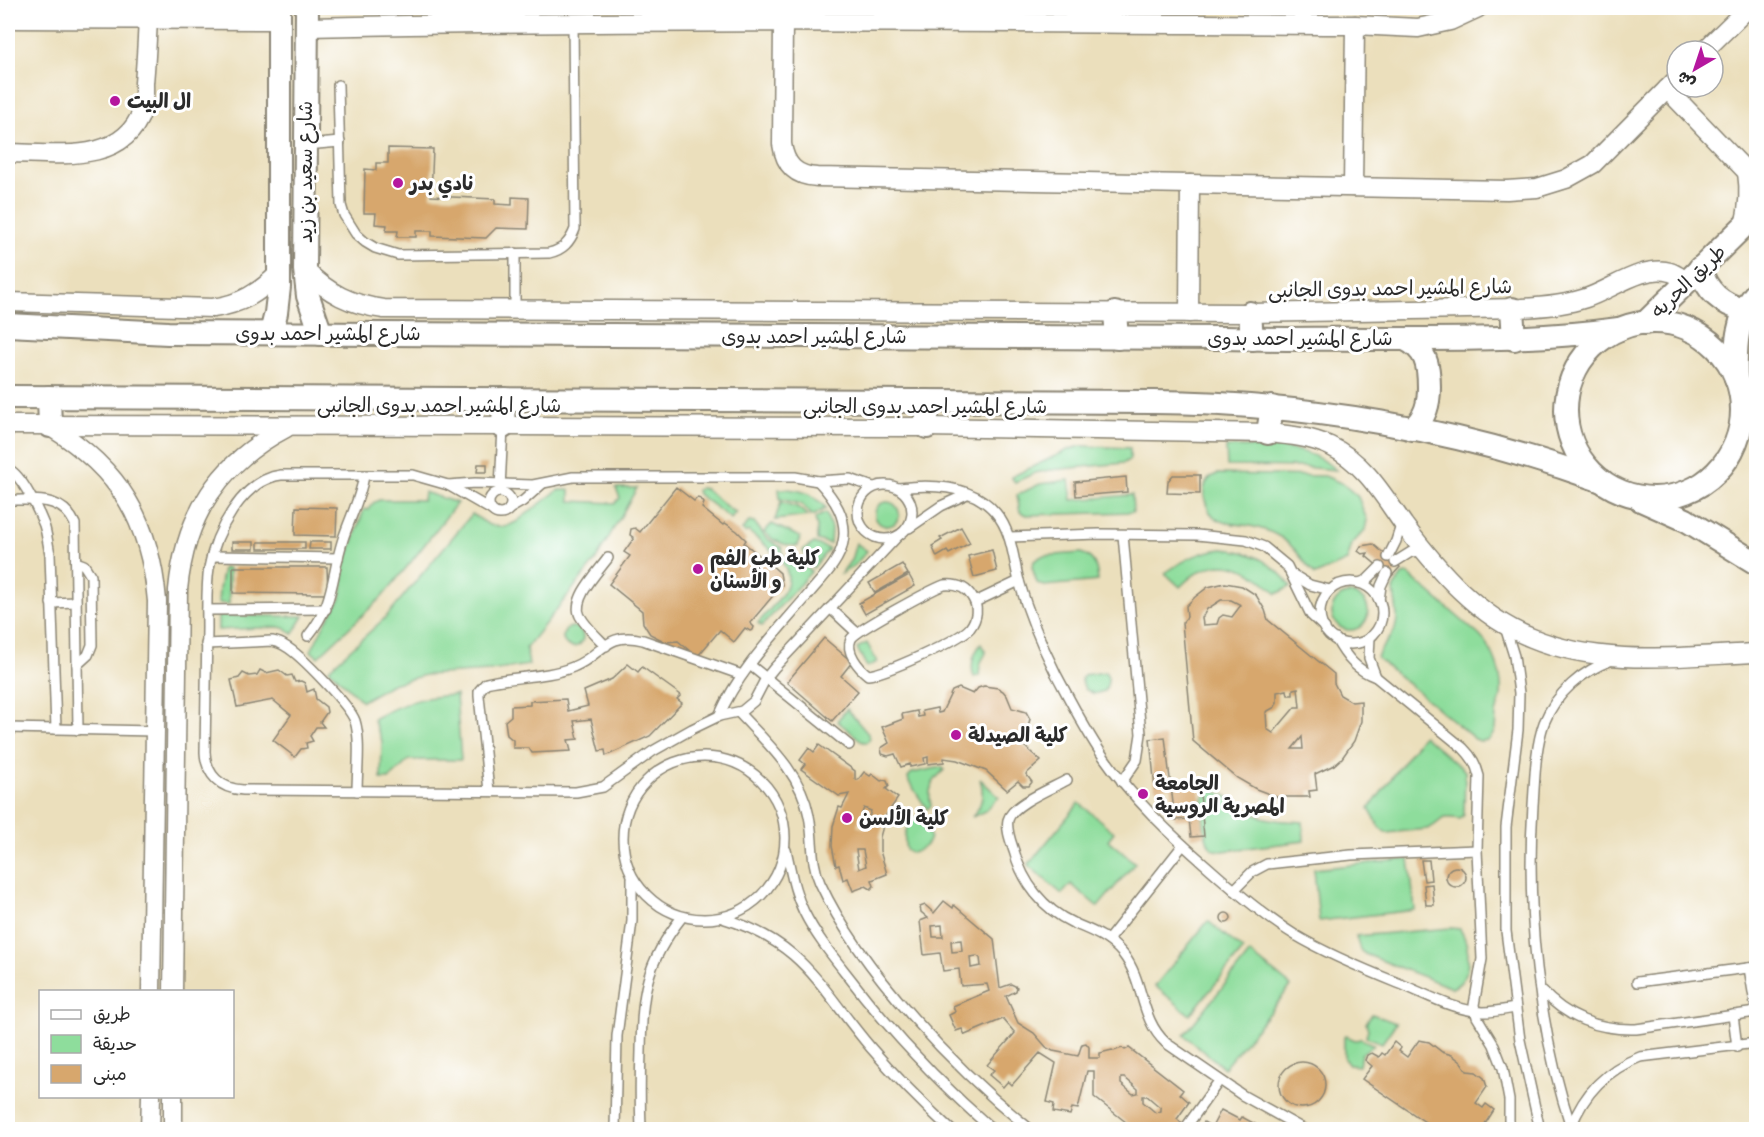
<svg xmlns="http://www.w3.org/2000/svg" width="1764" height="1137" font-family="Pangolin,'Playpen Sans Arabic',sans-serif">
<rect width="100%" height="100%" fill="#fff"/>
<filter id="ink" filterUnits="userSpaceOnUse"><feTurbulence type="fractalNoise" baseFrequency=".0167" numOctaves="2"/><feDisplacementMap in="SourceGraphic" scale="12" xChannelSelector="R" yChannelSelector="G"/><feConvolveMatrix kernelMatrix="1 2 1 2 8 2 1 2 1" color-interpolation-filters="sRGB"/></filter>
<filter id="wash" filterUnits="userSpaceOnUse"><feTurbulence type="fractalNoise" baseFrequency=".008" numOctaves="4" result="noise"/><feDisplacementMap in="SourceGraphic" scale="24" xChannelSelector="R" yChannelSelector="G"/><feGaussianBlur stdDeviation="1.35" result="paint"/><feColorMatrix in="noise" values="0 0 0 0 0 0 0 0 0 0 0 0 0 0 0 0 0 1.4 0 .05"/><feComposite in="paint" operator="in"/></filter>
<g filter="url(#wash)">
<rect width="100%" height="100%" fill="#ebdfbc"/>
<g fill="#8edd9c" stroke="#5c8464" stroke-width="1.5">
<polygon points="1082,446 1130,448 1130,459 1124,463 1050,470 1035,473 1015,482 1011,477 1070,449"/>
<path d="M1226,447C1266,448 1305,442 1336,470L1304,467L1227,466Z"/>
<path d="M1217,474L1325,476L1343,484L1358,497L1367,520L1365,530L1352,544L1347,561L1315,575C1303,562 1296,547 1280,537C1271,532 1261,528 1250,526C1225,522 1210,526 1204,496C1203,485 1207,478 1217,474Z"/>
<polygon points="1069,480 1072,500 1132,495 1133,512 1026,515 1020,512 1017,495 1040,484"/>
<polygon points="616,488 637,488 595,561 526,648 529,665 490,671 425,675 392,684 362,701 329,669 386,617 472,514 489,525 505,527 516,522 558,490 570,490 570,501 615,503 620,498"/>
<polygon points="700,488 705,489 731,510 736,512 731,519 698,494 697,490"/>
<path d="M779,489C799,488 812,493 826,508L813,516L801,504L780,499Z"/>
<polygon points="424,492 457,503 411,562 382,597 318,657 311,651 325,623 341,598 345,565 364,509 369,510 373,503 379,500 423,500"/>
<polygon points="781,502 797,507 809,516 775,520"/>
<circle cx="887" cy="514" r="12"/>
<polygon points="826,513 831,528 830,544 817,540 817,527 815,518"/>
<path d="M749,522L755,523L766,538L782,548C782,562 792,569 805,566L811,572L762,626L758,623C767,612 778,602 785,590C799,566 763,544 748,531L745,533L742,530Z"/>
<path d="M772,524L800,537L798,546C785,546 774,542 764,532Z"/>
<polygon points="814,543 829,549 813,568 808,562 803,550"/>
<polygon points="856,543 867,551 855,565 840,575 851,560"/>
<path d="M1223,549C1253,551 1273,563 1291,586L1277,594C1246,563 1214,551 1180,587L1165,573C1184,560 1200,551 1223,549Z"/>
<path d="M1081,553C1095,558 1097,567 1098,581L1044,586L1037,583L1032,567L1034,561L1042,556Z"/>
<polygon points="223,568 229,569 229,604 218,603 219,589"/>
<path d="M1408,574L1479,635C1494,649 1503,676 1501,696C1500,702 1497,708 1496,714C1495,724 1497,733 1488,740L1480,741L1475,739L1377,658C1379,647 1391,640 1395,629C1400,614 1394,602 1394,587L1402,575Z"/>
<circle cx="1350" cy="612" r="18"/>
<polygon points="304,616 293,634 287,629 279,627 218,630 218,616"/>
<circle cx="573" cy="637" r="10"/>
<polygon points="867,643 877,662 867,667 857,648"/>
<path d="M981,644L986,653L980,664L979,676L974,677C970,665 973,654 981,644Z"/>
<path d="M1105,672C1110,677 1108,686 1104,691L1094,694L1085,689L1081,679L1084,675Z"/>
<path d="M456,695L461,760H409L389,779H381L382,741L373,719C403,703 422,696 456,695Z"/>
<polygon points="847,709 869,735 870,739 867,742 863,742 837,721"/>
<path d="M1423,735L1465,771L1464,815L1460,819C1434,815 1446,822 1427,829L1387,833L1380,828L1369,809Z"/>
<path d="M942,767L944,770C932,781 927,790 931,806L927,809L909,782L908,777L912,773Z"/>
<path d="M980,779L999,797L985,811L972,817C982,806 985,794 980,779Z"/>
<path d="M1210,791C1225,790 1241,809 1256,815C1271,821 1287,821 1303,822L1304,841L1223,851C1218,851 1213,850 1210,846C1204,838 1201,805 1204,796Z"/>
<polygon points="1079,803 1114,832 1108,840 1135,863 1098,907 1071,884 1062,894 1028,865"/>
<path d="M917,817C935,833 934,845 912,853L906,849C903,837 905,827 914,818Z"/>
<polygon points="1409,859 1415,910 1319,921 1314,869"/>
<polygon points="1208,921 1243,950 1190,1015 1155,986"/>
<path d="M1451,928L1460,929C1470,945 1474,979 1452,988L1365,954L1360,950L1356,936Z"/>
<polygon points="1250,953 1291,986 1224,1068 1184,1035"/>
<polygon points="1372,1014 1396,1023 1382,1043 1366,1037 1368,1029 1366,1023"/>
<polygon points="1346,1036 1355,1040 1361,1039 1374,1045 1361,1054 1359,1066 1349,1065 1344,1059 1344,1037"/>
</g>
<g id="blocks">
<g fill="#d7a76d" fill-rule="evenodd">
<polygon points="388,148 433,149 431,196 495,199 495,204 512,205 512,197 529,198 528,229 496,228 486,238 432,236 432,231 416,231 416,237 397,237 398,231 386,231 387,225 375,224 376,213 364,213 365,169 376,170 376,163 388,163"/>
<polygon points="478,464 487,464 487,472 477,472"/>
<polygon points="1173,475 1200,475 1200,494 1167,493 1168,481"/>
<polygon points="1126,477 1127,492 1076,496 1075,482"/>
<polygon points="676,487 694,501 697,498 701,499 704,503 702,508 723,525 725,523 737,531 746,540 744,543 764,559 767,556 772,558 771,565 780,573 782,585 750,623 754,627 753,630 750,631 745,628 734,642 720,630 697,657 678,641 666,642 650,634 643,623 642,611 609,584 630,556 624,552 634,538 630,535 631,529 635,528 640,532"/>
<polygon points="296,507 337,508 336,536 295,535"/>
<polygon points="961,527 970,543 949,554 947,551 937,557 932,546 942,540 940,538"/>
<rect x="232" y="542" width="22" height="7"/>
<rect x="258" y="542" width="47" height="7"/>
<polygon points="310,542 331,542 331,549 309,549"/>
<polygon points="1373,544 1400,567 1391,577 1366,556 1368,553 1362,554 1358,551 1361,546"/>
<polygon points="992,550 997,571 974,577 968,556"/>
<polygon points="902,564 908,574 875,593 869,583"/>
<polygon points="233,567 327,567 328,594 233,593"/>
<polygon points="909,575 915,586 865,614 859,603"/>
<path d="M1225,583L1242,586L1256,595L1265,610L1268,620L1334,674V683L1340,695L1352,702L1361,701V721L1354,741L1342,758L1334,765L1315,774L1317,790L1309,791L1310,797H1277L1256,789L1237,778L1193,741L1182,623L1187,617L1186,606L1195,597L1208,587ZM1221,600H1231L1241,605L1232,617L1223,615L1219,618L1217,624L1203,625L1202,618L1207,609ZM1298,688L1300,707H1295L1273,733L1267,729L1266,712L1275,707L1277,702V692L1287,690L1288,695H1293V689ZM1302,737L1303,749H1292Z"/>
<polygon points="824,638 852,662 841,676 858,691 832,721 787,682"/>
<polygon points="628,664 638,672 642,667 681,695 677,699 682,703 650,736 606,756 605,750 599,751 591,719 574,721 578,739 568,740 571,751 532,753 529,748 513,748 513,740 507,735 505,721 511,716 511,706 530,705 530,701 566,699 568,711 588,706 584,691 612,679"/>
<polygon points="260,670 266,673 279,670 287,676 292,675 295,682 301,681 305,683 307,692 314,689 316,699 326,707 327,712 320,722 324,727 316,727 310,736 313,741 306,743 307,748 301,749 295,757 273,740 291,715 273,700 237,707 231,680 239,678 243,673 249,676 257,675"/>
<polygon points="984,686 998,688 1003,691 1007,696 1012,708 1026,712 1030,719 1023,745 1041,761 1026,774 1032,782 1029,786 1023,786 1018,781 1007,790 986,771 957,760 944,758 944,762 928,764 928,757 924,758 925,764 910,767 910,764 901,767 895,754 888,756 882,754 881,748 889,743 882,727 903,719 902,714 917,711 918,717 923,716 922,711 937,708 938,713 942,712 952,691 959,688 973,694 978,688"/>
<polygon points="1165,737 1171,787 1155,789 1150,739"/>
<path d="M819,745L855,771V778L858,780L864,772L870,776L872,774L881,781L884,780L887,781L889,786L886,789L898,798L886,815L880,837V851L887,874L872,880L874,886L871,889L866,886L853,891L848,878L843,880L839,865L836,866L832,846L833,826L839,807L842,808L849,794L839,796L801,769L805,764L800,760L809,748L814,752ZM864,808L871,811L865,828L857,826ZM856,850H863L866,866L859,869Z"/>
<polygon points="1199,783 1204,836 1191,837 1189,819 1175,820 1171,786"/>
<polygon points="1421,860 1429,860 1431,880 1424,881"/>
<circle cx="1456" cy="877" r="10"/>
<polygon points="1432,884 1434,905 1426,905 1424,885"/>
<path d="M944,901L953,908L954,905L994,939L1000,988L1011,984L1017,987L1016,991L1006,996L1018,1023L1034,1033L1047,1048L1053,1051L1078,1056L1082,1044L1086,1043L1089,1047V1058H1100V1053L1112,1050L1114,1051L1122,1048L1125,1050L1129,1048L1183,1090L1180,1094L1189,1102L1177,1119L1183,1125L1182,1130L1171,1127L1169,1130H1136L1094,1097V1071H1087L1078,1109L1072,1108L1070,1115L1053,1112L1054,1104L1047,1102L1056,1063L1040,1053L1012,1085L1008,1081L1003,1087L989,1075L994,1070L987,1065L1015,1033L1003,1019L965,1035L962,1029L956,1031L949,1015L955,1012L953,1006L989,991L987,984L961,986L959,969L943,971L940,953L924,955L920,921L928,918L921,912L920,907L925,905L934,913ZM942,925L943,937H933L932,926ZM961,940L962,951L952,952L951,941ZM977,956L980,958L981,966L971,968L970,957ZM1121,1078H1125L1138,1089V1093L1133,1094L1121,1084ZM1143,1096H1147L1161,1108V1111L1156,1113L1143,1102Z"/>
<circle cx="1226" cy="918" r="5"/>
<polygon points="1419,1040 1429,1042 1442,1052 1452,1055 1461,1062 1467,1071 1476,1072 1484,1078 1487,1087 1476,1103 1483,1108 1486,1104 1494,1110 1483,1127 1486,1130 1437,1130 1362,1079 1372,1066 1365,1060 1367,1055 1372,1053 1379,1057 1382,1053 1385,1055 1394,1042 1401,1048 1399,1051 1407,1057"/>
<circle cx="1302" cy="1085" r="23"/>
<polygon points="1221,1110 1240,1120 1242,1117 1266,1130 1201,1130 1204,1122 1212,1127"/>
</g>
</g>
</g>
<g filter="url(#ink)">
<use href="#blocks" fill-opacity="0" stroke="#8b8574" stroke-width="1.5"/>
<g fill="none" stroke-linecap="round" stroke-linejoin="round">
<defs>
<g id="service">
<path d="M338,85L341,205L344,215L356,234L365,242L375,248L398,255L549,253C563,250 570,242 575,229L573,22"/>
<polyline points="306,145 340,142"/>
<polyline points="515,309 515,253"/>
<path d="M8,469C22,475 38,510 44,525C47,534 48,545 50,554L56,729"/>
<circle cx="885" cy="512" r="27"/>
<polyline points="448,485 475,483 533,485 573,477 795,477 818,481 850,479 873,487"/>
<polyline points="500,488 503,427"/>
<path d="M899,488C932,484 973,485 996,513C1012,532 1013,558 1019,581C1028,613 1041,644 1056,674C1071,702 1085,730 1103,756C1133,799 1170,834 1209,868C1236,892 1264,916 1295,935C1327,954 1363,969 1398,983C1424,993 1454,1011 1483,1012C1494,1012 1504,1010 1515,1008"/>
<circle cx="500" cy="503" r="11"/>
<path d="M8,500C35,501 62,495 75,524L78,730"/>
<path d="M490,509L448,485L413,475H281C242,480 215,533 209,568C206,587 207,608 207,628C206,669 206,711 205,752C206,775 221,789 243,790L576,792L603,787L653,751L692,729L719,716L742,711L754,701L766,678L774,668L898,536"/>
<polyline points="509,509 523,501 542,484"/>
<polyline points="909,528 941,506 967,494"/>
<polyline points="1009,537 1099,534 1197,535 1246,540 1264,547 1287,566 1311,615 1325,628"/>
<polyline points="212,556 338,558"/>
<polyline points="1388,557 1396,541 1402,522"/>
<polyline points="76,562 84,565 91,576 92,645 88,655 77,665"/>
<polyline points="1395,562 1411,552 1424,551"/>
<polyline points="1292,574 1310,585 1330,590"/>
<circle cx="1351" cy="613" r="31"/>
<polyline points="1359,583 1367,580 1380,567"/>
<path d="M944,585C955,584 966,587 972,597C979,607 977,619 970,628C960,640 884,674 868,675C859,668 845,652 851,639C856,630 931,590 944,585Z"/>
<polyline points="1379,600 1381,586 1387,573"/>
<polyline points="975,602 1019,581"/>
<polyline points="51,603 76,602"/>
<polyline points="830,608 857,633"/>
<polyline points="207,610 326,609"/>
<polyline points="1505,627 1514,656 1519,693 1518,730 1506,827 1506,931 1520,1040 1540,1130"/>
<path d="M308,636C335,603 331,576 343,539C350,518 360,499 364,476"/>
<polyline points="1370,637 1369,658 1376,677"/>
<path d="M1336,639C1346,657 1356,670 1376,677L1463,748C1472,757 1476,764 1479,776L1477,850L1482,959L1474,1005L1477,1017L1494,1045L1503,1068L1509,1100V1130"/>
<path d="M206,644L272,641C277,642 281,643 285,646C300,654 350,706 355,721C361,740 357,771 357,791"/>
<path d="M606,646C597,637 586,627 580,616C571,599 598,572 608,558"/>
<polyline points="750,665 849,745"/>
<path d="M739,713C768,744 801,773 809,816C814,839 810,861 820,883C861,971 955,1069 1031,1130"/>
<path d="M719,716C739,670 776,633 808,595C820,580 840,562 843,542C848,518 834,498 818,481"/>
<polyline points="8,728 154,731"/>
<circle cx="704" cy="838" r="81"/>
<path d="M1067,780C1053,788 1012,804 1008,820C1006,830 1011,842 1014,851C1023,883 1043,909 1073,923C1092,931 1109,937 1123,954C1145,982 1139,1018 1166,1043L1242,1095L1305,1130"/>
<polyline points="1122,782 1137,760 1141,734 1123,535"/>
<path d="M489,791L479,696V691L486,683C514,676 546,678 573,667C603,655 605,631 643,640L742,675"/>
<path d="M786,850C791,871 794,892 804,912C815,934 830,953 845,972C889,1030 938,1082 993,1130"/>
<polyline points="1234,890 1252,872 1267,864 1351,855 1477,850"/>
<path d="M722,918C804,942 820,988 871,1048C896,1077 923,1104 951,1130"/>
<polyline points="1108,940 1183,845"/>
<polyline points="1749,968 1756,1010"/>
<polyline points="1637,982 1756,967"/>
<path d="M1540,989C1567,1018 1597,1030 1636,1029L1756,1012"/>
<polyline points="1733,1015 1737,1047"/>
<path d="M1571,1127C1584,1093 1606,1070 1640,1057L1756,1043"/>
<polyline points="615,1130 617,1036 632,921 632,878"/>
<path d="M641,1130C640,1103 640,1077 641,1051C642,993 645,964 682,917"/>
<polyline points="1184,1130 1219,1081"/>
<polyline points="1347,1130 1354,1128 1365,1130"/>
<path d="M1572,1130C1538,1028 1526,911 1533,805C1535,778 1535,748 1544,723C1556,693 1582,671 1612,660"/>
</g>
<g id="minor">
<polyline points="8,19 279,20"/>
<path d="M783,22L782,144C785,165 796,176 817,177L1507,190L1537,188L1566,179L1593,164L1677,79"/>
<path d="M307,27C656,19 1005,23 1355,25L1418,28L1450,21L1478,8"/>
<polyline points="1704,51 1748,8"/>
<polyline points="1667,89 1747,172 1756,174"/>
<path d="M8,153C53,153 123,166 142,111C145,103 144,92 144,83C146,61 147,40 148,18"/>
<polyline points="1353,187 1355,25"/>
<path d="M1744,226C1749,207 1750,192 1747,172"/>
<path d="M305,270C328,293 351,305 384,309L1250,313L1521,308C1544,307 1565,305 1586,298C1611,290 1643,264 1670,272C1675,273 1681,278 1686,281"/>
<path d="M8,302L213,308C241,304 259,293 279,273"/>
<polyline points="1189,313 1190,184"/>
<path d="M8,425L927,427L1268,433C1290,435 1310,437 1330,446C1364,462 1383,495 1404,525C1438,570 1478,617 1532,638C1602,667 1682,656 1756,653"/>
<path d="M51,427C120,470 150,521 157,601L151,992"/>
<path d="M173,992L178,590C185,515 219,463 286,428"/>
<polyline points="150,1130 151,1096"/>
<polyline points="173,1130 173,1096"/>
</g>
<g id="tertiary">
<polyline points="307,8 305,270 308,296 321,334"/>
<path d="M1700,268C1706,291 1722,305 1745,310"/>
<polyline points="1512,309 1514,339"/>
<polyline points="1115,313 1117,338"/>
<polyline points="1250,313 1252,339"/>
<circle cx="1654" cy="410" r="88"/>
<polyline points="1645,323 1756,214"/>
<path d="M8,325L168,333L1224,338C1276,340 1328,338 1380,339C1461,339 1540,340 1619,329"/>
<polyline points="271,333 276,313 279,287 279,8"/>
<path d="M1405,339C1426,349 1429,365 1429,387C1429,404 1426,417 1412,429"/>
<path d="M1736,378C1735,347 1736,317 1756,293"/>
<path d="M8,397L1153,402C1305,403 1459,429 1602,481"/>
<polyline points="49,397 50,426"/>
<polyline points="927,401 927,427"/>
<polyline points="503,427 504,399"/>
<polyline points="1268,433 1272,407"/>
<polyline points="1641,500 1686,520 1756,563"/>
</g>
</defs>
<use href="#service" stroke="#8b8574" stroke-width="12"/>
<use href="#minor" stroke="#8b8574" stroke-width="21"/>
<use href="#tertiary" stroke="#8b8574" stroke-width="26"/>
<use href="#service" stroke="#fff" stroke-width="9"/>
<use href="#minor" stroke="#fff" stroke-width="18"/>
<use href="#tertiary" stroke="#fff" stroke-width="22"/>
</g>
</g>
<g fill="#b5179e" stroke="#fff" stroke-width="2">
<circle cx="115" cy="101" r="6"/>
<circle cx="398" cy="183" r="6"/>
<circle cx="698" cy="569" r="6"/>
<circle cx="956" cy="735" r="6"/>
<circle cx="1143" cy="794" r="6"/>
<circle cx="847" cy="818" r="6"/>
</g>
<g text-anchor="middle" stroke-width="6" stroke-linejoin="round" paint-order="stroke">
<g font-size="20" font-weight="bold" fill="#2b2b2b" stroke="#fff" text-anchor="start">
<text x="127" y="108">ال البيت</text>
<text x="410" y="190">نادي بدر</text>
<text x="710" y="565">كلية طب الفم<tspan x="710" dy="23">و الأسنان</tspan></text>
<text x="968" y="742">كلية الصيدلة</text>
<text x="1155" y="790">الجامعة<tspan x="1155" dy="23">المصرية الروسية</tspan></text>
<text x="859" y="825">كلية الألسن</text>
</g>
<g font-size="20" fill="#2b2b2b" stroke="#fff">
<text transform="translate(305 172) rotate(-90)" y="7">شارع سعيد بن زيد</text>
<text transform="translate(1688 281) rotate(-44)" y="7">طريق الحريه</text>
<text transform="translate(1390 288) rotate(-1)" y="7">شارع المشير احمد بدوى الجانبى</text>
<text x="328" y="340">شارع المشير احمد بدوى</text>
<text x="814" y="343">شارع المشير احمد بدوى</text>
<text x="1300" y="345">شارع المشير احمد بدوى</text>
<text x="439" y="412">شارع المشير احمد بدوى الجانبى</text>
<text x="925" y="413">شارع المشير احمد بدوى الجانبى</text>
</g>
</g>
<rect width="1764" height="1137" fill="none" stroke="#fff" stroke-width="30"/>
<rect x="39" y="990" width="195" height="108" fill="#ffffff" stroke="#aaaaaa" stroke-width="1.5"/>
<rect x="51" y="1010" width="30" height="9" fill="#ffffff" stroke="#aaaaaa" stroke-width="1.5"/>
<text x="93" y="1020" font-size="18" fill="#2b2b2b">طريق</text>
<rect x="51" y="1035" width="30" height="18" fill="#8edd9c" stroke="#aaaaaa" stroke-width="1.5"/>
<text x="93" y="1050" font-size="18" fill="#2b2b2b">حديقة</text>
<rect x="51" y="1065" width="30" height="18" fill="#d7a76d" stroke="#aaaaaa" stroke-width="1.5"/>
<text x="93" y="1080" font-size="18" fill="#2b2b2b">مبنى</text>
<g transform="translate(1695 69) rotate(219)"><circle r="28" fill="#ffffff" stroke="#aaaaaa" stroke-width="1.5"/>
<path d="M0-4.5L10 22L0 15L-10 22Z" fill="#b5179e"/>
<text y="-9" font-size="16" font-weight="bold" text-anchor="middle" fill="#2b2b2b">ش</text>
</g>
</svg>
